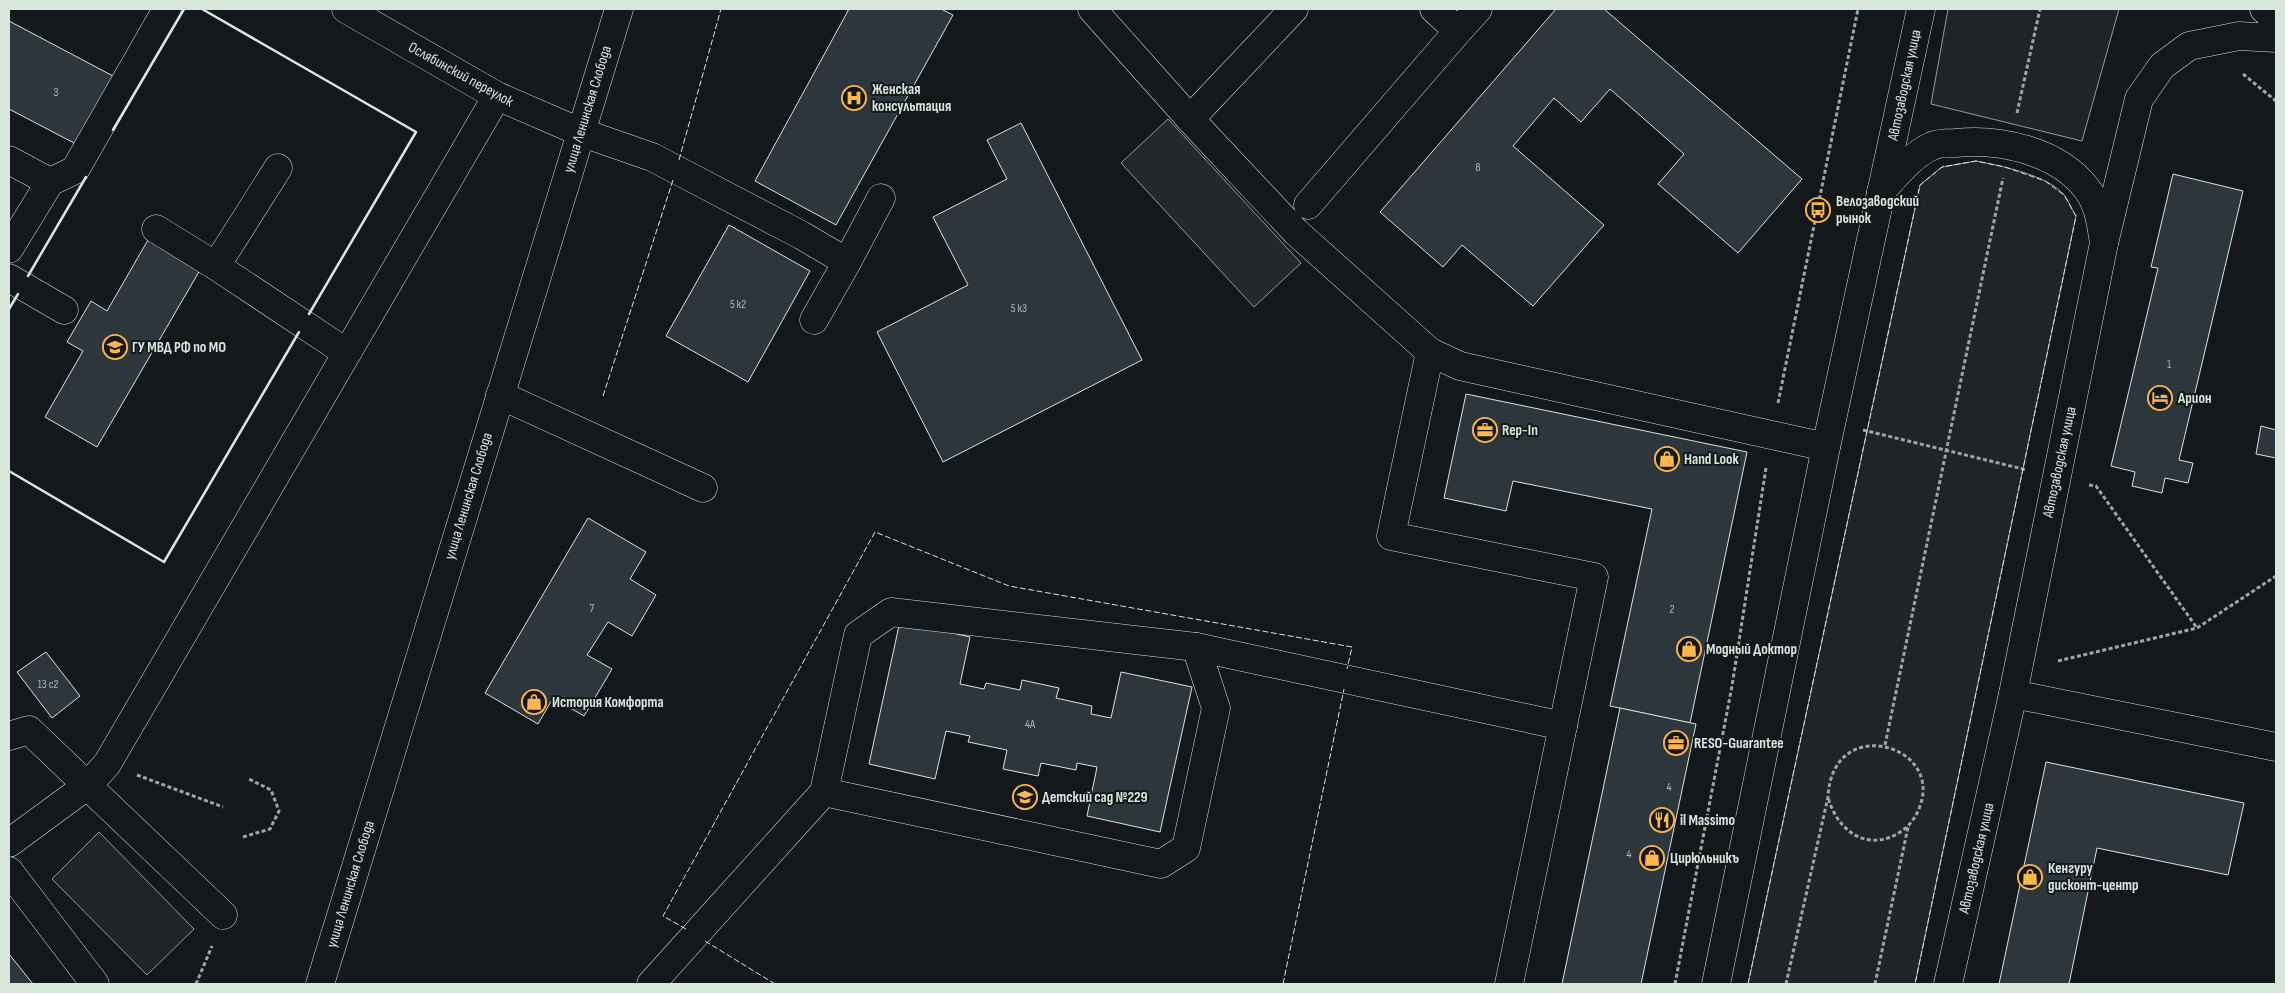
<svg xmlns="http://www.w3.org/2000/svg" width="2285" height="993" font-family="'Sofia Sans Condensed',sans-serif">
<rect width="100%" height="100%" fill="#14181c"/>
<g fill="#202428" stroke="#939e99">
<polygon points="1948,9 2119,9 2082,141 1931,104"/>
<path d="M1976,161C2001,166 2049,175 2065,196C2069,202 2072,210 2076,216L1915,984H1748L1920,185L1942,167Z"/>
<polygon points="99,832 194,929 147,975 52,879"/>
</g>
<polygon fill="#24282b" stroke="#939e99" points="1168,119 1301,263 1254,307 1121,163"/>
<g fill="#2c363c" stroke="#d8e6dc">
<polygon points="849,9 941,9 953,15 836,225 755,181"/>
<polygon points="1556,9 1604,9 1802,179 1738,253 1658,184 1684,154 1610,89 1581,122 1554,98 1513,146 1604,225 1533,306 1462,245 1443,267 1380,212"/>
<polygon points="9,21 113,76 76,144 9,109"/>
<polygon points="1021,123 1142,360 943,462 877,332 968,285 933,217 1007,179 987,140"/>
<polygon points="2173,174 2243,191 2179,460 2193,463 2188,483 2165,478 2162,493 2132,486 2135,472 2111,466 2158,268 2151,267"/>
<polygon points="729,225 810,271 748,382 666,336"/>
<polygon points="148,240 200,270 97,447 45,417 83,351 67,342 91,301 107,311"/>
<polygon points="1466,394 1747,452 1690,723 1610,706 1652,509 1513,481 1506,511 1444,498"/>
<polygon points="2261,426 2276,430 2276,458 2256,454"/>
<polygon points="588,518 646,552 630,579 656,595 632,636 608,622 587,655 612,669 584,716 553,698 538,724 485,693"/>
<polygon points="900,621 970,637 960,684 984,689 986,683 1020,690 1022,680 1059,688 1056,698 1092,706 1091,714 1111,718 1121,672 1192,687 1160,832 1087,816 1097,767 1077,763 1076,770 1041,763 1038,776 1003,769 1007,750 968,742 970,736 946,731 935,779 869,764"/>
<polygon points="46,652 80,696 52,718 17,672"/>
<polygon points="1620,708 1696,724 1641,984 1562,984"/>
<polygon points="2046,762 2244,803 2228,875 2097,848 2069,984 1999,984"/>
<polygon points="9,954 33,984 9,984"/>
</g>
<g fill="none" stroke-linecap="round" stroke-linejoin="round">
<defs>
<g id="minor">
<polyline points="346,9 497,96 580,132 652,157 801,235 847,262 881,198"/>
<polyline points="1092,9 1190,119 1296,232 1430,352 1460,366 1826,447"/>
<polyline points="1434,9 1458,31 1478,9"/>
<polyline points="1190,119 1294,9"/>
<polyline points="9,160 50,182"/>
<path d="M1881,192C1895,176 1913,154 1932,146C1938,143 1948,143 1955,143C2000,138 2058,151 2087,189C2099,205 2101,224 2104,243"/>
<polyline points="1308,205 1458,31"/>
<polyline points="156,229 216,266 347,353"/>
<polyline points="9,249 50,182 75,170 167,9"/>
<polyline points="216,266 278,168"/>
<polyline points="9,278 64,310"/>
<polyline points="814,320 847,262"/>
<polyline points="1430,352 1391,536 1594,577 1509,984"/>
<polyline points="500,395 703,488"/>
<polyline points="1196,647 1563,726"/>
<polyline points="2013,694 2276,747"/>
<polyline points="9,736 29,730 223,915"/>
<polyline points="9,843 88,785 107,764 497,96"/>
<polyline points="9,871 95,984"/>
<polyline points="320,984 619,9"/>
<polyline points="651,984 824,792 1161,864 1186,848 1216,708 1196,647 891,612 858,635 824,792"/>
</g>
<g id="major">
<polyline points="2264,9 2276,20"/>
<polyline points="1716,984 1826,447 1921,9"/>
<polyline points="1948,984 2013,694 2104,243 2139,99 2162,66 2189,46 2239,36 2276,38"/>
</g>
</defs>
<use href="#minor" stroke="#d8e6dc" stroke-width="29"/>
<use href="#major" stroke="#d8e6dc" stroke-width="29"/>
<g stroke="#9da8a2" stroke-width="3" stroke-dasharray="4 2.5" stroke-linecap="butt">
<polyline points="2243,74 2276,101"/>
<polyline points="2017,113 2040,9"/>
<polyline points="1778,403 1858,9"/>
<polyline points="1863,430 2027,470"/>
<polyline points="2089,485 2096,486 2197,628"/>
<polyline points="2058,661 2197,628 2276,576"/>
<polyline points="1885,745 2003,178"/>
<polyline points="137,775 223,807"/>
<polyline points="243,837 270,829 279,811 271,790 249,779"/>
<polyline points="196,984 212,946"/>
<polyline points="1675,984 1732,686 1766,468"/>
<path d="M1786,984L1828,797C1832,713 1943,744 1920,806C1916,818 1908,828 1897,834C1864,852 1836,828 1828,797"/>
<polyline points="1875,984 1908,827"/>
</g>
<use href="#minor" stroke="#14181c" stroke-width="28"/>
<use href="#major" stroke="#14181c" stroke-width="28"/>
<g stroke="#d8e6dc" stroke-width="1" stroke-dasharray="6 2.5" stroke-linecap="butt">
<polyline points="679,160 721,9"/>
<polyline points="603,396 673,180"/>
<polyline points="686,929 663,916 875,532 1009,586 1352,647 1347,669"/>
<polyline points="705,941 775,984"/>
<polyline points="1283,984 1344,689"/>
<polyline points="1748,984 1920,185 1942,167 1976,161 2005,167 2045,181 2064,195 2076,216 1915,984"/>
</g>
<g stroke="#d8e6dc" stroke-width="2.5">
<polyline points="202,9 416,132 309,314"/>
<polyline points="113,130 184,9"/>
<polyline points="28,276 86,177"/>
<polyline points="9,309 18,294"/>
<polyline points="9,471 164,562 299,332"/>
</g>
</g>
<defs>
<symbol id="hospital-ring" viewBox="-11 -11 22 22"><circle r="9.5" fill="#14181c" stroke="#ffb74d" stroke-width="1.5"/><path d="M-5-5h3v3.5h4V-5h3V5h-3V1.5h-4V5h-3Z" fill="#ffb74d"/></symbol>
<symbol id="bus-ring" viewBox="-11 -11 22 22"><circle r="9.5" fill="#14181c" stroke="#ffb74d" stroke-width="1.5"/><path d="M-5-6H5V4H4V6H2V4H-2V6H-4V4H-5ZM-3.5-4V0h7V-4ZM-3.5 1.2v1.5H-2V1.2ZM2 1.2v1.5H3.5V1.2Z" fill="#ffb74d"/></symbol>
<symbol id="school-ring" viewBox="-11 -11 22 22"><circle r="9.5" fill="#14181c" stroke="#ffb74d" stroke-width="1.5"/><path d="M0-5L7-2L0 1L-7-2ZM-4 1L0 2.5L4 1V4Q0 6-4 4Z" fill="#ffb74d"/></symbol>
<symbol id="hotel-ring" viewBox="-11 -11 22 22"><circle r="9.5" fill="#14181c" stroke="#ffb74d" stroke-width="1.5"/><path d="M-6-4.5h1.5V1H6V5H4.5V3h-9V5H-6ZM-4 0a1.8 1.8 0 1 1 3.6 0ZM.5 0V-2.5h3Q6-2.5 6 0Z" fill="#ffb74d"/></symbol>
<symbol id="office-ring" viewBox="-11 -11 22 22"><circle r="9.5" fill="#14181c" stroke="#ffb74d" stroke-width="1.5"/><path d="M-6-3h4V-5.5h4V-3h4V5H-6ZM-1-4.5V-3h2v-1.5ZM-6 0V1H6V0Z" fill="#ffb74d"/></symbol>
<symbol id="shop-ring" viewBox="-11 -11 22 22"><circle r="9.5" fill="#14181c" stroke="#ffb74d" stroke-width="1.5"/><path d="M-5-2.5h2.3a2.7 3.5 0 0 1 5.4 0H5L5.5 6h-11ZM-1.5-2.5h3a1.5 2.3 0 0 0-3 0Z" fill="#ffb74d"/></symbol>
<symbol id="restaurant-ring" viewBox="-11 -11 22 22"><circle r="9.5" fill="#14181c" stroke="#ffb74d" stroke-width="1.5"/><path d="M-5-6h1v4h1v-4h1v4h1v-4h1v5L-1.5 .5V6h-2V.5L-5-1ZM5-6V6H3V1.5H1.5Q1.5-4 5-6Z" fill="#ffb74d"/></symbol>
</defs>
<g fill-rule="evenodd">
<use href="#hospital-ring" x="840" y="84" width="28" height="28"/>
<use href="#bus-ring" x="1804" y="196" width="28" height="28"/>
<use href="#school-ring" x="101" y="333" width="28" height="28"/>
<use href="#hotel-ring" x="2146" y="384" width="28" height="28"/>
<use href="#office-ring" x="1471" y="416" width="28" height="28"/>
<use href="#shop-ring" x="1653" y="445" width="28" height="28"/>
<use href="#shop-ring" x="1675" y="635" width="28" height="28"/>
<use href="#shop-ring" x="520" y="688" width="28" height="28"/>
<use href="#office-ring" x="1662" y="729" width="28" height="28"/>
<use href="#school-ring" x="1011" y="783" width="28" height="28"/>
<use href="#restaurant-ring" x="1648" y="806" width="28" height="28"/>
<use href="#shop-ring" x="1638" y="844" width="28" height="28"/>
<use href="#shop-ring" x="2016" y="863" width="28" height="28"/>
</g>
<g text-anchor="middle" stroke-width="4" stroke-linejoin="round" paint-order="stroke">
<g font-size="12" fill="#adbab4">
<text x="56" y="96">3</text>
<text x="1478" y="171">8</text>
<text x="738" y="308">5 к2</text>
<text x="1019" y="312">5 к3</text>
<text x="2169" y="368">1</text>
<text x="592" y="612">7</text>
<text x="1672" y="613">2</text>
<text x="48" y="688">13 с2</text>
<text x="1030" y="728">4А</text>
<text x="1669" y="791">4</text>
<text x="1629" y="858">4</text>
</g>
<g font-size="15" fill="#d8e6dc" stroke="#14181c">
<text transform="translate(461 74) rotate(29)" y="5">Ослябинский переулок</text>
<text transform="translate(1904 85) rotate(-78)" y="5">Автозаводская улица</text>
<text transform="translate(587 109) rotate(-73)" y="5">улица Ленинская Слобода</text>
<text transform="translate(2059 462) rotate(-78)" y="5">Автозаводская улица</text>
<text transform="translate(468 496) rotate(-73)" y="5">улица Ленинская Слобода</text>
<text transform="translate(1976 858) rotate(-77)" y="5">Автозаводская улица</text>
<text transform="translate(350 884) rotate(-73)" y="5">улица Ленинская Слобода</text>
</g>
<g font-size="15" font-weight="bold" fill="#d8e6dc" stroke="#14181c" text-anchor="start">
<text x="872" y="94">Женская<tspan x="872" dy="17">консультация</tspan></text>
<text x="1836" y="206">Велозаводский<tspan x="1836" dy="17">рынок</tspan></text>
<text x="132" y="352">ГУ МВД РФ по МО</text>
<text x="2178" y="403">Арион</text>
<text x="1502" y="435">Rep-In</text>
<text x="1684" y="464">Hand Look</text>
<text x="1706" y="654">Модный Доктор</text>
<text x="552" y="707">История Комфорта</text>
<text x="1694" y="748">RESO-Guarantee</text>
<text x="1042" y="802">Детский сад №229</text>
<text x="1680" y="825">il Massimo</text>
<text x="1670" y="863">Цирюльникъ</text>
<text x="2048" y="873">Кенгуру<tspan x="2048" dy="17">дисконт-центр</tspan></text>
</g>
</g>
<rect width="2285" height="993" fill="none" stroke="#d8e6dc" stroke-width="20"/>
</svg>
